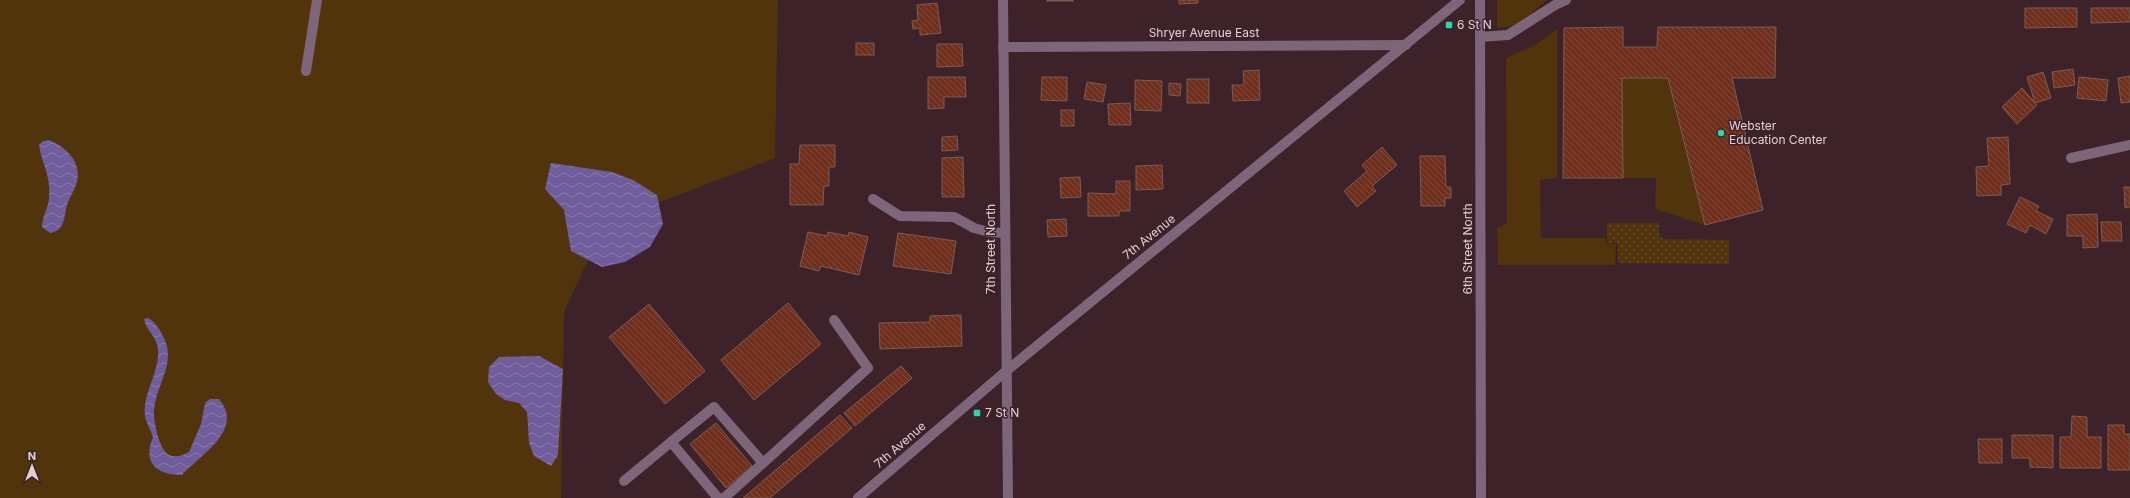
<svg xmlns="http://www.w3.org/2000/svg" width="2130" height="498" font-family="Inter,sans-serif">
<defs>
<pattern id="park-dots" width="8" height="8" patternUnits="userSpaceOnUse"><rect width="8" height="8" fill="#51340b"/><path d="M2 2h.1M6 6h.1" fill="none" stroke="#6a502e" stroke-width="1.8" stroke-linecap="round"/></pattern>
<pattern id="water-waves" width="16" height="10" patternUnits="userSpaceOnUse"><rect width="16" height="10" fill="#705d9b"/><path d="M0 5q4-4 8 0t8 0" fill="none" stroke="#8b7bac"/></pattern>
<pattern id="building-back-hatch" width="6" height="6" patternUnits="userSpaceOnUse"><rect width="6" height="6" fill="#702f1c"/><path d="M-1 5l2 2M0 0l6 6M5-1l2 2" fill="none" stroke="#844c3c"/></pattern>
</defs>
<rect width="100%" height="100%" fill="#3d2229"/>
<g fill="#51340b">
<polygon points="0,0 778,0 775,158 605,223 564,312 561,498 0,498"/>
<polygon points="1497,0 1547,0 1515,26 1497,28"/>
<polygon points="1557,29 1557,178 1540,180 1541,238 1606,238 1606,244 1616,244 1615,265 1498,265 1497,228 1507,223 1506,58 1535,45"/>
<polygon points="1622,78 1668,78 1705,225 1655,209 1656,178 1623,178"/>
</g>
<polygon fill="url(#park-dots)" points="1607,223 1659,223 1659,235 1663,239 1729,240 1729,264 1618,263 1618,243 1607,243"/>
<g fill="url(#water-waves)">
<path d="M49,140C66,147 82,162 77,182C75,189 71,195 68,202C63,215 67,230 50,233L42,227C42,216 49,207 49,197C51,176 42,164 39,145L43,141Z"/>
<polygon points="551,163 612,172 633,180 657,195 663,224 650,247 625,262 602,267 571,251 564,210 545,189"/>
<path d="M148,318C155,322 158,327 162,334C178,362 157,382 154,410C153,420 159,450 169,455C176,458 183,455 189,452L201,424L205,403L210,399H219C245,430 200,455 182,475C157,475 142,463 153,437C151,430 146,423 145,416C142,394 160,372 158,349C157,337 145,329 144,319Z"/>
<polygon points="539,356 563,369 558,455 551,466 534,456 529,443 527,412 519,403 505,400 496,394 488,382 489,367 499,357"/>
</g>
<g fill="url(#building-back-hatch)" stroke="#7b5d54">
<rect x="1047" y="0" width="26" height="1"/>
<polygon points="1179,0 1198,0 1198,3 1179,4"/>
<polygon points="937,3 941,33 920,35 920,28 913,29 912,21 918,20 917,5"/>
<polygon points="2025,8 2077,8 2077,27 2025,28"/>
<polygon points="2091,8 2130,8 2130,22 2091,23"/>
<polygon points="1623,27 1623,47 1657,47 1658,27 1776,27 1775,78 1732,78 1763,210 1705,225 1668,78 1622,78 1623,178 1563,178 1564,28"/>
<rect x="856" y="43" width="18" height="12"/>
<polygon points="937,44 962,44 963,66 937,67"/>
<polygon points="2073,69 2075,85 2054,88 2052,72"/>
<polygon points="1259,70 1260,100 1233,101 1232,85 1244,85 1243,71"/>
<polygon points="2043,72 2051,98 2035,103 2027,77"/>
<polygon points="2130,76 2130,102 2121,103 2118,78"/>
<polygon points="928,77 965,77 966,97 944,97 944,108 928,109"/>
<polygon points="1042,77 1067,77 1067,101 1041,100"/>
<polygon points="2079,77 2108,80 2106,101 2077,98"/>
<rect x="1187" y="79" width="22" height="24"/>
<polygon points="1135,80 1162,81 1161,111 1135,110"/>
<polygon points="1087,82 1106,85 1103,102 1084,99"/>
<polygon points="1169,83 1181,84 1180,96 1169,95"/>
<polygon points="2022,88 2037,105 2017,124 2002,107"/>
<polygon points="1130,103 1131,125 1109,125 1108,104"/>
<rect x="1061" y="110" width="13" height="16"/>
<polygon points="957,136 958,150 942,151 942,137"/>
<polygon points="2008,137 2010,184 2001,185 2001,195 1977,196 1976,167 1989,166 1987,138"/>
<polygon points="800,145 835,145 835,167 829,167 829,186 824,186 823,205 790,205 790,164 799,164"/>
<polygon points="1382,147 1397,165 1372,186 1376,191 1357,207 1344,191 1367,171 1362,165"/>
<polygon points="1420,156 1445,156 1446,187 1451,187 1451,198 1445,198 1445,206 1421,206"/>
<polygon points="963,157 964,197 942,197 942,158"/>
<polygon points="1162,165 1163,189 1136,190 1136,166"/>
<polygon points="1080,177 1081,197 1061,198 1060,178"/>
<polygon points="1116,181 1130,181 1130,211 1119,211 1119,216 1088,216 1088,193 1116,194"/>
<polygon points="2124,187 2130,187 2130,207 2125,208"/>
<polygon points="2020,197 2039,206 2036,211 2053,219 2046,234 2030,225 2026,233 2007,224"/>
<polygon points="2097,214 2098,247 2083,248 2083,236 2067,236 2067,215"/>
<polygon points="1066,219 1067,236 1048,237 1047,220"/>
<polygon points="2101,222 2121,222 2122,241 2102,241"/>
<polygon points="808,232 827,236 828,232 848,236 849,232 868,237 859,275 821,266 819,271 800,266"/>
<polygon points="898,233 956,241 951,274 893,266"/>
<polygon points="788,303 821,344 754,400 721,360"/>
<polygon points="649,304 705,371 665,404 609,337"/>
<polygon points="961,315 962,346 880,349 879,323 930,322 930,316"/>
<polygon points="901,366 912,378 855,426 844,413"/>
<polygon points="840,415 852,428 770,498 743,498"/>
<polygon points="2072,416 2087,417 2087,437 2101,437 2101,468 2060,468 2060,437 2071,437"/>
<polygon points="716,423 752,466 726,488 690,444"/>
<polygon points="2108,425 2124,425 2124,434 2130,434 2130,470 2108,470"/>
<polygon points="2012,435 2053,435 2053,468 2030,467 2030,458 2012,458"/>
<polygon points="1978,439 2002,439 2002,463 1979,463"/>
</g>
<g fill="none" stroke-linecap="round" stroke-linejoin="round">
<g stroke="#7d657a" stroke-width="10">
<polyline points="1003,0 1008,498"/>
<polyline points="1480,0 1481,498"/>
<polyline points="1480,37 1508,35 1555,5 1566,0"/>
<polyline points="1003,47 1406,45"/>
<polyline points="306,71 317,0"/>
<polyline points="2071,158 2130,145"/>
<polyline points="873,199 900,216 954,217 974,228 989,232 1004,233"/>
<polyline points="624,481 671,442"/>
<polyline points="718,498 671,442 714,407 763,463 868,368 834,320"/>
<polyline points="724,498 763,463"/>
<polyline points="858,498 1005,372 1460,0"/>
</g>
</g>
<g fill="#2cd5ab" stroke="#3d2229" stroke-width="1.5">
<rect x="1445" y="21" width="8" height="8" rx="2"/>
<circle cx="1721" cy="133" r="4"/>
<rect x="973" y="409" width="8" height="8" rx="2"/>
</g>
<g text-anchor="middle" stroke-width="3" stroke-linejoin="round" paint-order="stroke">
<g font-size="12" fill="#e1cfd3" stroke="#3d2229" text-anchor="start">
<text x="1457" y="29">6 St N</text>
<text x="1729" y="130">Webster<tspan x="1729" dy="14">Education Center</tspan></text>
<text x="985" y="417">7 St N</text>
</g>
<g font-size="12" fill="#e1cfd3" stroke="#3d2229">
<text x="1204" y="37">Shryer Avenue East</text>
<text transform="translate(1149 237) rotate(-39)" y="4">7th Avenue</text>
<text transform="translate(991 249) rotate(-90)" y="4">7th Street North</text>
<text transform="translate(1468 249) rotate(-90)" y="4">6th Street North</text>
<text transform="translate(900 445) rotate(-41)" y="4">7th Avenue</text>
</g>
</g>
<g transform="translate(32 466)" stroke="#3d2229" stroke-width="3" paint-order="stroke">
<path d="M0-3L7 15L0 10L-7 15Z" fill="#e1cfd3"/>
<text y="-6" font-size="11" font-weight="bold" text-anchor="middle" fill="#e1cfd3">N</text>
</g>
</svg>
